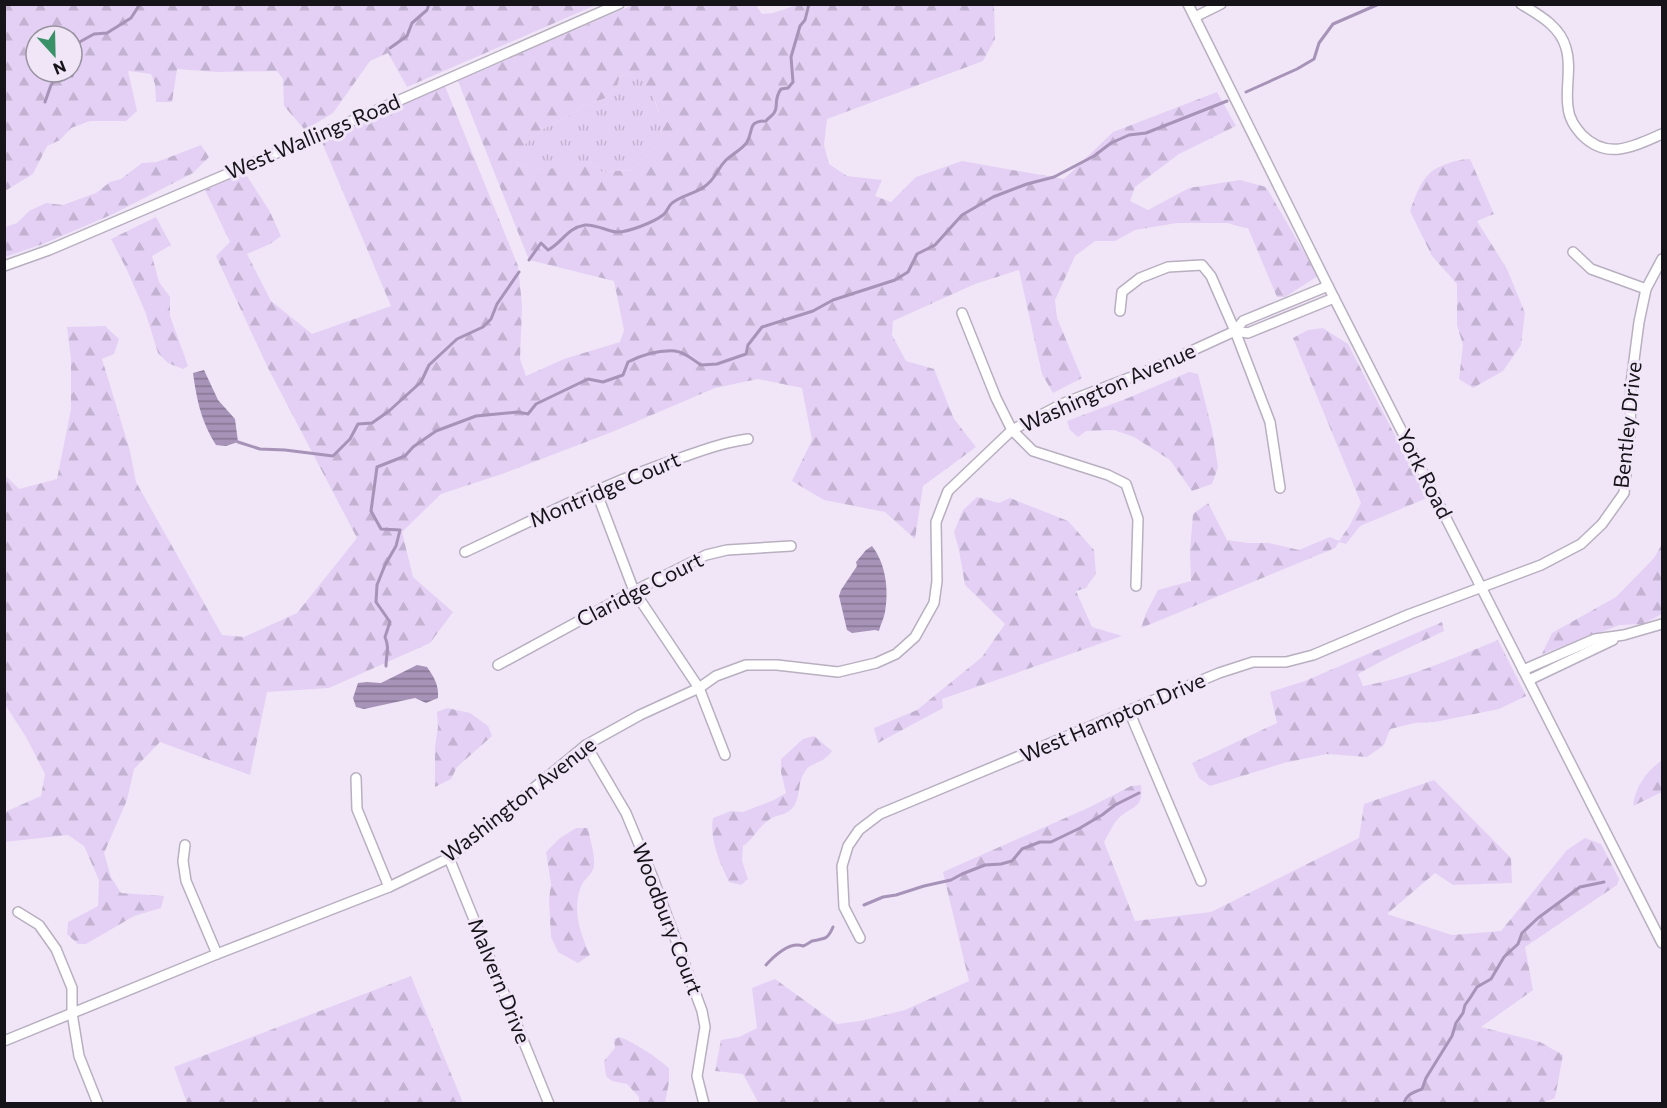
<svg xmlns="http://www.w3.org/2000/svg" width="1667" height="1108" font-family="Commissioner,sans-serif">
<defs>
<pattern id="grass-tufts" width="24" height="20" patternUnits="userSpaceOnUse" patternTransform="scale(1.5)"><rect width="24" height="20" fill="#e4d0f4"/><path d="M3 7l-1-3M5 7V3M7 7l1-3M15 17l-1-3M17 17v-4M19 17l1-3" fill="none" stroke="#c3b2d1"/></pattern>
<pattern id="forest-firs" width="22" height="20" patternUnits="userSpaceOnUse" patternTransform="scale(1.5)"><rect width="22" height="20" fill="#e4d0f4"/><path d="M5 1l3.5 6h-7zM16 11l3.5 6h-7z" fill="#c3b2d1"/></pattern>
<pattern id="water-rules" width="6" height="5" patternUnits="userSpaceOnUse" patternTransform="scale(1.5)"><rect width="6" height="5" fill="#a792b8"/><path d="M0 2.5h6" fill="none" stroke="#877695"/></pattern>
</defs>
<rect width="100%" height="100%" fill="#f0e6f8"/>
<path fill="url(#grass-tufts)" d="M627,72L638,74L652,93L661,119L662,141L633,170L602,172L589,162C564,167 541,174 518,164L515,152L543,129L587,105L608,97L617,86L619,79Z"/>
<g fill="url(#forest-firs)" fill-rule="evenodd">
<path d="M800,4L994,5L995,39L983,61L827,119L824,145L829,164L847,176L882,180L875,196L891,202L916,177L962,161L1064,179L1113,132L1217,92L1236,126L1179,154L1135,187L1130,201L1148,210L1189,188L1240,180L1266,187L1318,276L1285,297H1277L1248,228L1237,226L1228,223H1177L1135,230L1115,241H1095L1075,256L1055,300L1057,318L1082,378L1053,393L1042,374L1019,270L975,284L893,321L892,335L906,361L934,369L954,419L976,447L923,486L915,539L885,512L824,500L792,481L812,440L802,388L758,379L715,388L612,432L502,474L441,494L402,532L413,577L453,612L430,643L329,688L267,692L250,775L160,742L134,769L127,800L104,853L111,877L121,893L164,896L161,908L134,916L86,944H78L67,934L68,922L98,906L99,880L84,846L68,835L4,842L5,812L41,796L45,774L26,737L6,706L4,699L5,671L6,670L4,666L5,475L19,489L57,479L71,409V359L67,327L105,326L119,339L114,354L102,359L130,451L136,482L222,635L244,637L297,613L357,538L268,368L216,256L230,242L205,190L245,173L269,210L281,236L270,244L247,254L271,301L312,334L391,306L321,140L445,86L518,266L522,305L520,359L526,376L564,359L620,342L624,330L614,281L529,260L458,81L633,5H756L762,14L773,13ZM627,72L638,75C657,99 661,110 662,141L633,170L602,172L589,162C565,166 541,174 518,164L516,152L543,129L587,105L608,97L617,86L619,79Z"/>
<path d="M4,5L5,4L596,5L407,87L388,53L370,61L333,113L305,130L284,106L283,79L277,71L216,72L177,69L172,102H156L155,84L151,74L128,71L137,111L126,121H90L71,128L60,140L47,146L33,174L5,191ZM36,36H72V72H36Z"/>
<polygon points="201,145 209,157 193,173 113,214 43,244 5,257 5,227 17,223 29,211 46,203 63,205 96,193 110,182 121,179 142,163 157,162"/>
<path d="M1470,159L1494,214L1477,221L1507,269L1525,313L1521,345L1503,371L1473,388L1459,379L1463,345L1457,325V284L1432,256L1410,211C1414,200 1420,181 1430,173C1438,165 1460,159 1470,159Z"/>
<polygon points="156,217 171,245 152,256 159,282 170,297 170,316 188,366 183,369 168,363 158,353 145,311 127,270 111,239"/>
<polygon points="1323,328 1348,344 1427,498 1360,526 1346,544 1339,542 1335,548 1141,628 1146,613 1158,590 1191,581 1190,551 1193,514 1208,503 1227,540 1248,543 1269,543 1299,550 1330,537 1339,541 1350,525 1361,503 1293,338 1308,330"/>
<polygon points="1189,372 1198,374 1212,429 1218,467 1212,484 1192,491 1170,460 1134,437 1114,430 1086,431 1078,437 1070,430 1067,421 1128,398"/>
<polygon points="977,497 999,503 1010,498 1068,521 1094,550 1096,573 1086,588 1076,591 1092,627 1122,636 942,699 943,708 878,743 874,728 917,710 982,657 1005,624 965,585 959,550 954,532 963,510"/>
<polygon points="1662,544 1662,614 1643,624 1620,625 1542,654 1552,633 1616,597 1654,558"/>
<path d="M1442,622L1444,631C1415,645 1386,658 1358,674L1363,686C1409,678 1454,658 1498,640L1526,696L1499,709L1435,722L1415,723L1390,729L1384,745L1367,757L1327,754L1284,763L1210,786L1199,778L1192,763L1277,723L1270,692L1305,681Z"/>
<polygon points="447,708 470,713 488,726 492,736 457,767 451,779 435,787 435,747 438,727 437,712"/>
<path d="M814,736L832,751C823,764 812,762 806,770C797,781 801,795 794,806C787,816 778,814 770,819C758,827 755,838 743,846L742,861L748,879L741,885L729,882C720,863 709,839 713,818L731,811L743,812L774,800L786,793L781,772V759L803,739Z"/>
<path d="M1662,760V792L1633,806C1635,786 1647,771 1662,760Z"/>
<path d="M1434,780L1511,858L1512,883L1453,885L1435,873L1387,914L1452,935L1501,931L1567,850L1585,838L1601,844L1619,879L1617,885L1525,947L1533,990L1481,1027L1540,1042L1563,1055L1555,1098L1539,1104H759L743,1074L715,1071L721,1040L739,1037L757,1028L752,988L775,979L837,1024L860,1021L905,1010L969,981L943,872L1090,807L1131,786L1141,785C1144,811 1130,805 1117,820C1112,826 1108,835 1104,842L1135,921L1211,912L1359,838L1364,804Z"/>
<path d="M576,828H588C590,840 595,854 594,866C593,874 584,879 581,886C572,911 580,932 590,955L578,963L558,952L551,937L549,900L551,884L546,852L560,838Z"/>
<polygon points="411,976 463,1103 187,1103 174,1067"/>
<path d="M620,1037C639,1045 653,1055 669,1068V1082L665,1103H639V1097L627,1084L612,1081L606,1076L604,1061L615,1048L614,1039Z"/>
</g>
<g fill="url(#water-rules)">
<path d="M204,370L218,400L235,419L238,442L226,446L216,445C201,421 197,401 193,373Z"/>
<path d="M872,546C886,564 889,590 885,612C884,619 880,625 879,631L875,630L852,633L847,630L839,596L841,590L857,566L856,562L866,550Z"/>
<path d="M417,665L427,667C434,677 439,685 438,698L426,703L415,698L364,709L356,707L353,698L358,683L367,682L381,683Z"/>
</g>
<g fill="none" stroke-linecap="round" stroke-linejoin="round">
<g stroke="#a792b8" stroke-width="3">
<polyline points="390,48 407,36 412,23 427,10 429,4"/>
<polyline points="1246,92 1297,69 1314,59 1319,43 1333,24 1379,4"/>
<polyline points="45,102 51,85 61,73 72,76 76,44 94,34 107,33 131,18 140,4"/>
<path d="M529,260L541,243L548,250C562,243 567,228 585,225C595,224 607,231 616,232C627,233 654,222 663,215C667,212 668,207 671,204C680,196 694,194 704,187C717,178 716,170 726,160C732,154 743,149 747,142C754,130 747,121 766,121C768,118 772,116 774,113C779,106 773,100 781,89L788,88L793,82L791,57L800,26L805,20L809,4"/>
<polyline points="238,442 260,449 285,450 333,456 350,439 358,424 372,423 389,411 421,382 429,365 457,339 483,327 491,319 497,304 519,272"/>
<path d="M386,666C386,654 390,649 385,637L390,622L376,602L377,585L385,565L396,546L400,530L381,529L371,511L377,467L405,456L413,447L436,431L476,416L518,412L528,414L536,404L588,379L603,382L623,375L628,362C642,355 660,350 675,351C685,352 693,360 701,365L717,364L746,354L748,345L762,327L813,311L833,300L895,280L908,272L917,254L935,245L962,215L993,197L1027,184L1054,177L1094,156L1111,143L1129,135L1146,133L1227,101"/>
<polyline points="864,905 883,897 896,895 924,886 951,880 962,874 985,865 1001,864 1012,861 1022,849 1040,842 1051,842 1080,828 1102,815 1115,805 1139,793"/>
<path d="M766,965C774,956 790,941 803,946C806,945 809,943 812,941C824,938 827,941 833,927"/>
<path d="M1404,1104C1406,1094 1414,1092 1422,1089L1426,1078L1452,1036L1456,1023L1463,1013L1465,1005L1470,998L1477,987L1491,979L1504,957L1518,944L1522,933L1538,918L1580,887L1604,882"/>
</g>
<defs>
<g id="minor">
<polyline points="1188,4 1331,292 1662,943"/>
<path d="M1521,4C1539,15 1560,26 1566,48C1572,67 1565,88 1568,107C1569,119 1575,127 1582,135C1608,161 1634,146 1662,134"/>
<polyline points="1195,17 1221,4"/>
<polyline points="1573,252 1591,269 1646,289"/>
<polyline points="4,266 49,250 368,114 619,4"/>
<polyline points="1120,311 1122,292 1140,278 1168,267 1202,265 1211,276 1235,331 1270,422 1280,488"/>
<polyline points="962,313 996,398 1012,430 1033,451 1108,475 1126,484 1138,519 1136,586"/>
<polyline points="1235,331 1248,333 1334,298"/>
<polyline points="596,491 634,591 699,688 725,755"/>
<path d="M465,552C538,518 609,481 686,456C706,449 726,442 748,439"/>
<polyline points="498,665 634,591 706,555 727,550 791,546"/>
<polyline points="1523,670 1595,639 1624,635 1662,624"/>
<polyline points="1529,680 1613,640"/>
<polyline points="1129,711 1201,881"/>
<polyline points="586,745 626,813 653,878 702,1011 705,1027 697,1076 704,1104"/>
<polyline points="356,778 357,809 389,887"/>
<polyline points="185,845 183,861 186,881 217,954"/>
<polyline points="449,858 549,1104"/>
<polyline points="18,912 39,925 56,949 72,988 72,1013 79,1056 98,1104"/>
<polyline points="860,938 844,907 842,866 848,846 859,830 880,814 1219,673 1253,662 1286,662 1313,655 1410,614 1541,565 1581,544 1602,524 1624,493 1630,436 1631,383 1639,322 1646,289 1662,259"/>
<polyline points="4,1041 217,954 389,887 449,858 586,745 640,715 699,688 716,676 746,665 777,665 838,672 876,663 896,654 915,637 934,603 937,581 936,522 948,491 1012,430 1064,403 1152,369 1235,331 1243,321 1328,286"/>
</g>
</defs>
<use href="#minor" stroke="#b8afc0" stroke-width="12"/>
<use href="#minor" stroke="#fff" stroke-width="9"/>
</g>
<g text-anchor="middle" stroke-width="6" stroke-linejoin="round" paint-order="stroke">
<g font-size="21" fill="#161319" stroke="#f0e6f8">
<text transform="translate(313 137) rotate(-23)" y="7">West Wallings Road</text>
<text transform="translate(1108 388) rotate(-24)" y="7">Washington Avenue</text>
<text transform="translate(1628 425) rotate(-84)" y="7">Bentley Drive</text>
<text transform="translate(1424 474) rotate(63)" y="7">York Road</text>
<text transform="translate(605 490) rotate(-23)" y="7">Montridge Court</text>
<text transform="translate(640 590) rotate(-27)" y="7">Claridge Court</text>
<text transform="translate(1113 718) rotate(-23)" y="7">West Hampton Drive</text>
<text transform="translate(519 800) rotate(-38)" y="7">Washington Avenue</text>
<text transform="translate(667 919) rotate(69)" y="7">Woodbury Court</text>
<text transform="translate(499 981) rotate(68)" y="7">Malvern Drive</text>
</g>
</g>
<rect width="1667" height="1108" fill="none" stroke="#161319" stroke-width="12"/>
<g transform="translate(54 54) rotate(158)"><circle r="28" fill="#f0e6f8" stroke="#99929f" stroke-width="1.5"/>
<path d="M0-4.5L10 22L0 15L-10 22Z" fill="#389167"/>
<text y="-9" font-size="16" font-weight="bold" text-anchor="middle" fill="#161319">N</text>
</g>
</svg>
